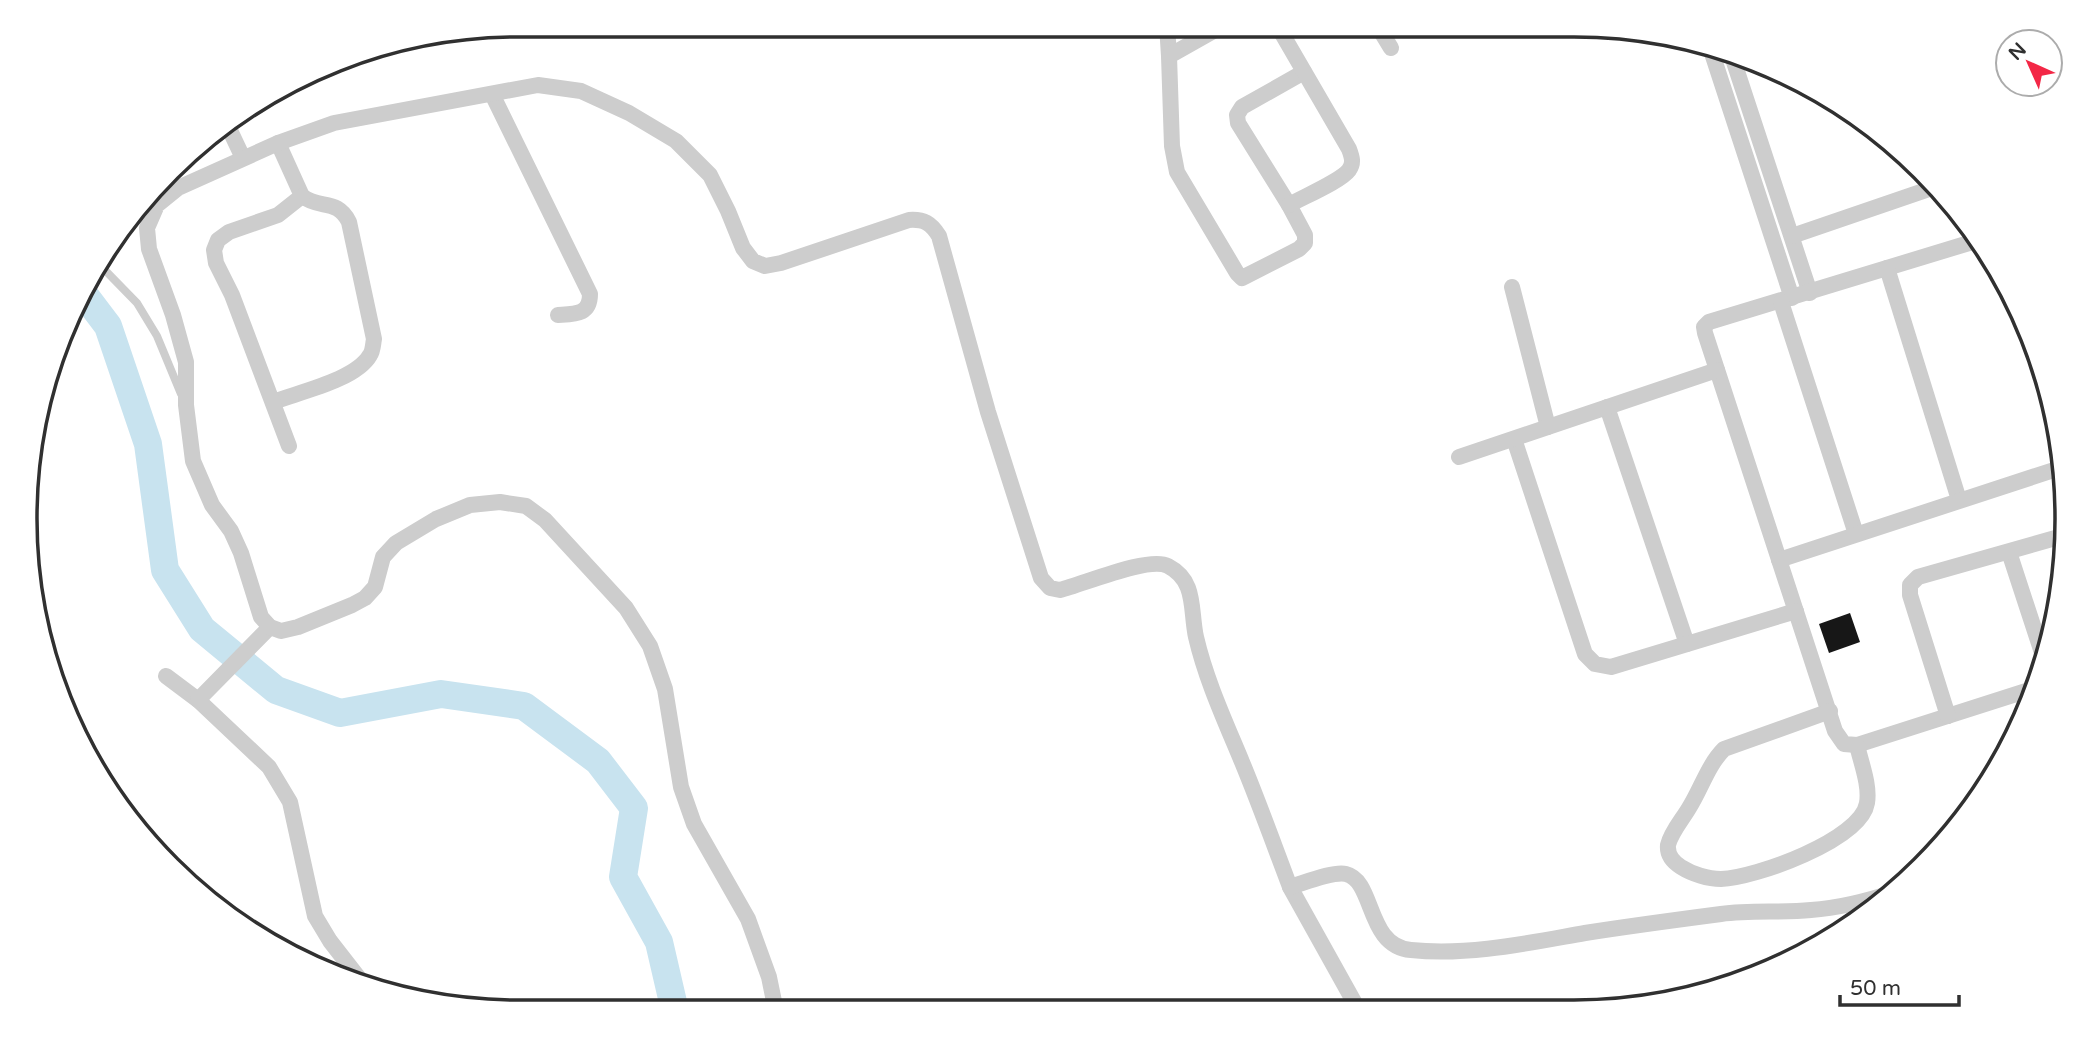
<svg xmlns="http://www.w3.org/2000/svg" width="2092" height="1037" font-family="'Varela Round',sans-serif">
<rect width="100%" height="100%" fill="#fff"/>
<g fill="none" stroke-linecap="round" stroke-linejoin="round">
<polyline stroke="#c8e3ef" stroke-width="28" points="83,293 108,326 148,444 165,570 202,629 276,690 340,713 441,694 524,706 598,761 634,808 623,877 659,942 675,1011"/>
</g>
<polygon fill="#171717" points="1850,613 1860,642 1829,653 1819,624"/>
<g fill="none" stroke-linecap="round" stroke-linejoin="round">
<polyline stroke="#cdcdcd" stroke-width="8" points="97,262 137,303 157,336 181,394"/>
<g stroke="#cdcdcd" stroke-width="16">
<polyline points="1167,25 1169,56"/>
<polyline points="1224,25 1169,56 1172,146 1177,172 1237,273 1242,278 1299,249 1305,243 1305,235 1289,205 1238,123 1237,115 1242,107 1304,72"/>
<path d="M1277,25L1349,149C1352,157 1354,163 1349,170C1341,181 1303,197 1289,205"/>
<polyline points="1377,25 1391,48"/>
<polyline points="1709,44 1792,298"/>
<polyline points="1731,53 1810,293"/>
<path d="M492,94L590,294C590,315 575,314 558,315"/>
<polyline points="226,122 243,158"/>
<polyline points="1792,236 1938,186"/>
<polyline points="1979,240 1709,322 1704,327 1705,333 1835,731 1844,744 1857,745 2035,688"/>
<polyline points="1887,268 1959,500"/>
<polyline points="1512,287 1548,427"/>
<polyline points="2014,301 2050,398"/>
<polyline points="1781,302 1856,534"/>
<path d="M273,402C299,392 356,380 370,355C373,351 373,344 374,339L349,222C337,198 320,210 302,196L278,143"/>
<polyline points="1607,407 1687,644"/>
<polyline points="1514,439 1585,654 1595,664 1611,667 1796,611"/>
<polyline points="289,446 232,295 216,263 214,250 218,240 229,232 278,215 302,196"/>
<polyline points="1459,457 1717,370"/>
<polyline points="2009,552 2045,662"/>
<polyline points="1779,560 2057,469 2064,463"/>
<polyline points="166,676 198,700 269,767 290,802 315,916 330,941 365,986"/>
<polyline points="198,700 270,627"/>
<path d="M1830,711L1724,749C1708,765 1701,789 1689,808C1682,820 1671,832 1668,845C1667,855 1673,862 1681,867C1692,874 1708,879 1721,879C1755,878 1861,840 1867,803C1870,785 1861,763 1857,745"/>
<polyline points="1948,716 1910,595 1910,585 1918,577 2066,535"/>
<polyline points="1290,887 1358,1009"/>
<path d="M776,1011L769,977L748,919L694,824L681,787L665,689L650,646L626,608L545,520L526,506L500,502L470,505L436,519L396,543L383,557L375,587L365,598L352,605L298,627L281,631L270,627L261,617L241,553L231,531L212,505L193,461L186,405V362L173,315L149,249L147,228L157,205L178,188L278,143L334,123L538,85L581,91L629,113L676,141L710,175L728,211L743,248L753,261L765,266L781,263L909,220C924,219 931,223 939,236L988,412L1041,578L1050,588L1060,590C1084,584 1149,556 1168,566C1197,581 1190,610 1196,637C1206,680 1225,721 1242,762C1259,803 1274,845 1290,887C1304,883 1333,871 1346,874C1375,881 1366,946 1411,950C1468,956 1528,943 1585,933C1630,926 1675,920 1721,914C1751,910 1781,913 1811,910C1839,908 1867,901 1894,892"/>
</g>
</g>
<path d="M0 0H2092V1037H0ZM518 37H1574A481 481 0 0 1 2055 518V519A481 481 0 0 1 1574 1000H518A481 481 0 0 1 37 519V518A481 481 0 0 1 518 37Z" fill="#fff" fill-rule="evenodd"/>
<path fill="none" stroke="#303030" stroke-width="3.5" d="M518 37H1574A481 481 0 0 1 2055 518V519A481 481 0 0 1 1574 1000H518A481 481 0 0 1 37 519V518A481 481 0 0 1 518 37Z"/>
<g transform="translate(2029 63) rotate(315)"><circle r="33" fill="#ffffff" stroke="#acacac" stroke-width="2"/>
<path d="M0-5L12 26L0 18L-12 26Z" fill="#f32746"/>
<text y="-10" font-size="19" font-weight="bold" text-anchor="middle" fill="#303030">N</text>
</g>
<path d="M1840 995v10h119v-10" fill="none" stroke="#303030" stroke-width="3.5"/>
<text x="1850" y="995" font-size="21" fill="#303030" stroke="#ffffff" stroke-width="5" paint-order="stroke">50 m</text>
</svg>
